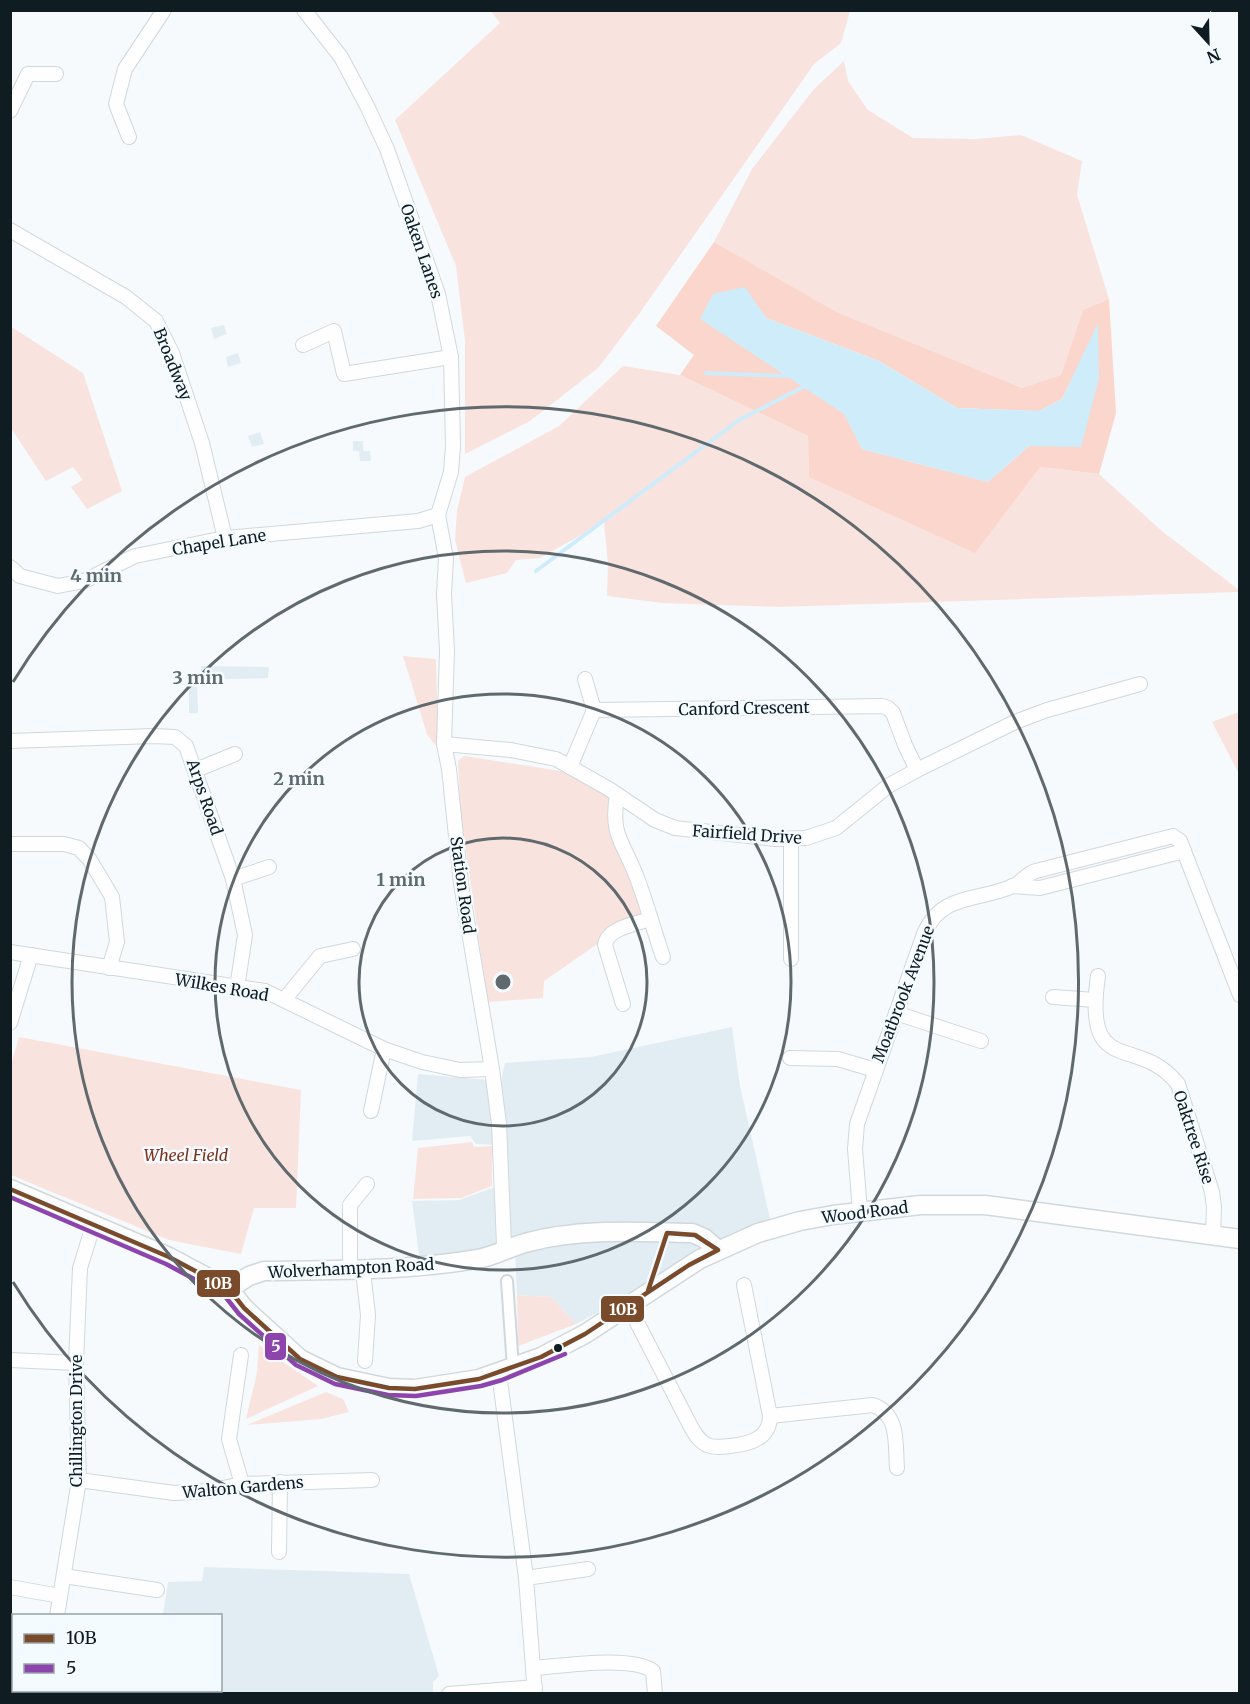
<svg xmlns="http://www.w3.org/2000/svg" width="1250" height="1704" font-family="Merriweather,serif">
<rect width="100%" height="100%" fill="#f7fafc"/>
<g fill="#e2edf3">
<polygon points="224,325 227,334 214,339 211,328"/>
<polygon points="238,353 241,363 228,367 226,357"/>
<polygon points="260,432 264,444 252,447 248,436"/>
<polygon points="353,441 363,441 363,451 370,451 371,461 360,461 359,451 353,451"/>
<polygon points="201,666 269,667 268,678 202,680"/>
<polygon points="189,681 197,681 198,713 189,713"/>
<polygon points="732,1027 740,1086 771,1223 576,1324 551,1297 517,1295 515,1247 420,1263 412,1201 459,1200 495,1187 495,1145 476,1144 470,1136 412,1141 418,1074 501,1081 505,1063 591,1057"/>
<polygon points="204,1567 409,1574 439,1676 433,1682 433,1693 153,1693 153,1690 220,1690 220,1616 163,1615 168,1582 202,1581"/>
</g>
<g fill="#f9e3de">
<polygon points="491,11 850,11 841,43 814,64 639,314 598,368 530,421 465,454 465,341 456,266 395,120 500,23"/>
<polygon points="844,61 848,81 868,110 913,138 976,139 1021,135 1082,161 1077,195 1109,299 1083,310 1061,375 1022,388 835,312 714,242 752,169 814,89"/>
<polygon points="10,326 83,373 122,491 87,509 71,487 83,480 73,467 46,481 11,428"/>
<polygon points="623,366 680,375 808,436 809,477 1040,467 1099,474 1163,532 1239,590 1239,592 780,607 662,603 607,596 608,564 604,522 540,558 516,560 507,573 466,583 455,540 457,511 465,477 559,426"/>
<polygon points="403,656 436,659 438,738 438,744 435,745 427,734"/>
<polygon points="1239,712 1239,774 1212,722"/>
<polygon points="464,756 567,772 613,800 642,918 593,947 544,981 543,998 488,1002 461,818 458,761"/>
<polygon points="19,1037 301,1090 296,1208 254,1208 241,1254 169,1240 11,1175 11,1065"/>
<polygon points="472,1142 474,1147 492,1146 492,1186 461,1198 413,1199 418,1148"/>
<polygon points="517,1295 551,1297 576,1324 518,1346"/>
<polygon points="259,1345 318,1386 246,1419 257,1373"/>
<polygon points="326,1392 343,1399 349,1412 321,1419 247,1425"/>
</g>
<path fill="#fad6cc" fill-rule="evenodd" d="M714,242L836,312L1022,388L1061,375L1083,310L1109,299L1116,413L1099,474L1040,467L975,553L809,477L808,436L680,375L694,355L656,326ZM744,287L766,318L879,361L957,408L1039,411L1062,399L1098,325L1081,446H1029L988,482L862,449L845,414L775,367Z"/>
<polygon fill="#cfecfb" points="745,287 766,318 879,361 957,408 1039,411 1062,399 1098,323 1099,378 1081,447 1029,446 988,482 862,449 844,414 700,319 713,294"/>
<g fill="none" stroke-linecap="round" stroke-linejoin="round">
<g stroke="#cfecfb" stroke-width="4">
<polyline points="706,373 787,376"/>
<polyline points="536,571 739,420 803,387"/>
</g>
<defs>
<polyline id="pedestrian" points="507,1281 513,1368"/>
<g id="minor">
<polyline points="304,10 341,57 367,106 387,149 438,294 451,357 453,446 451,472 438,515 446,558 444,594 447,651 444,744 449,769 461,884 492,1069 499,1124 504,1245 502,1253"/>
<polyline points="10,111 28,74 56,74"/>
<polyline points="129,137 116,104 125,69 164,10"/>
<polyline points="10,230 126,297 156,321 172,353 202,443 225,538"/>
<polyline points="303,345 334,331 344,374 451,357"/>
<polyline points="10,567 20,576 58,586 84,581 135,556 225,538 418,521 438,515"/>
<polyline points="585,679 594,710"/>
<polyline points="10,741 153,736 175,737 186,746 233,879 245,935 237,988"/>
<polyline points="444,744 511,750 556,759 609,789 655,820 675,828 775,839 806,838 836,828 888,786 917,770 1015,722 1047,710 1140,684"/>
<polyline points="570,767 594,710 882,706 888,708 893,713 905,745 917,770"/>
<polyline points="196,770 235,754"/>
<path d="M617,795C610,837 624,842 637,878C647,904 654,931 663,957"/>
<polyline points="791,839 791,959"/>
<polyline points="10,844 64,844 79,848 90,860 112,897 117,942 109,968"/>
<polyline points="233,879 269,867"/>
<polyline points="1012,886 1040,888 1184,851"/>
<polyline points="10,952 265,991 384,1049 422,1062 460,1070 492,1069"/>
<path d="M1098,976C1083,1080 1138,1033 1178,1084L1212,1192L1214,1207L1213,1235"/>
<polyline points="1053,997 1095,1000"/>
<polyline points="284,1000 320,956 353,949"/>
<path d="M623,1004L605,945C607,928 636,924 650,919"/>
<polyline points="896,1013 981,1041"/>
<polyline points="10,1023 31,955"/>
<polyline points="790,1058 838,1059 875,1070"/>
<polyline points="371,1111 384,1049"/>
<path d="M860,1211L855,1149L857,1124L924,934C942,892 978,902 1013,886C1022,882 1026,874 1036,871L1173,836L1180,841L1240,995"/>
<polyline points="350,1270 350,1205 367,1184"/>
<polyline points="363,1271 368,1315 365,1361"/>
<polyline points="744,1285 770,1416"/>
<path d="M628,1305L691,1427C695,1434 699,1441 707,1445C714,1448 722,1447 730,1446C749,1444 770,1439 770,1416L873,1405C900,1415 895,1444 897,1468"/>
<polyline points="241,1355 229,1439 242,1484"/>
<polyline points="10,1360 76,1363"/>
<polyline points="499,1373 526,1578 535,1694"/>
<polyline points="79,1480 174,1493 209,1491 242,1484 372,1480"/>
<polyline points="279,1552 280,1482"/>
<polyline points="64,1576 157,1590"/>
<polyline points="526,1578 588,1569"/>
<polyline points="10,1587 60,1596"/>
<polyline points="57,1616 79,1480 76,1363 80,1268 93,1226"/>
<path d="M534,1668C562,1666 631,1655 653,1671L655,1694"/>
<polyline points="45,1694 46,1690"/>
<polyline points="449,1694 535,1687"/>
</g>
<g id="tertiary">
<polyline points="10,1189 169,1257 229,1289 244,1308 300,1359 337,1377 389,1388 415,1389 479,1379 541,1357 585,1334 700,1259 758,1233 800,1221 833,1215 921,1205 985,1205 1240,1239"/>
<path d="M229,1289L249,1276L264,1271C335,1270 407,1271 477,1259C496,1256 511,1246 529,1242C581,1228 639,1232 692,1233L704,1238L718,1250"/>
</g>
</defs>
<use href="#pedestrian" stroke="#d0d8dc" stroke-width="14"/>
<use href="#minor" stroke="#d0d8dc" stroke-width="16"/>
<use href="#tertiary" stroke="#d0d8dc" stroke-width="21"/>
<use href="#pedestrian" stroke="#fefeff" stroke-width="10"/>
<use href="#minor" stroke="#fefeff" stroke-width="14"/>
<use href="#tertiary" stroke="#fefeff" stroke-width="18"/>
<defs>
<polyline id="bus-1" points="10,1189 169,1257 229,1289 244,1308 300,1359 337,1377 389,1388 415,1389 479,1379 541,1357 585,1334 689,1265 718,1250 695,1235 667,1233 648,1291"/>
<polyline id="bus-2" points="10,1197 166,1264 224,1295 239,1314 296,1365 335,1384 388,1395 416,1396 481,1386 502,1380 565,1354"/>
</defs>
<use href="#bus-1" stroke="#f4fbff" stroke-width="9"/>
<use href="#bus-2" stroke="#f4fbff" stroke-width="9"/>
<use href="#bus-1" stroke="#7a4b2a" stroke-width="4.5"/>
<use href="#bus-2" stroke="#8e44ad" stroke-width="4.5"/>
</g>
<g fill="none" stroke="#606a6e" stroke-width="3">
<circle cx="503" cy="982" r="144"/>
<circle cx="503" cy="982" r="288"/>
<circle cx="503" cy="982" r="431"/>
<path d="M13 682A575 575 0 1 1 13 1282"/>
</g>
<circle fill="#0f1c22" stroke="#f4fbff" stroke-width="2" cx="558" cy="1348" r="5"/>
<g text-anchor="middle" stroke-width="5" stroke-linejoin="round" paint-order="stroke">
<g font-size="16" fill="#0f1c22" stroke="#f4fbff">
<text transform="translate(422 251) rotate(71)" y="6">Oaken Lanes</text>
<text transform="translate(173 364) rotate(68)" y="6">Broadway</text>
<text transform="translate(219 542) rotate(-9)" y="6">Chapel Lane</text>
<text transform="translate(744 708) rotate(-1)" y="6">Canford Crescent</text>
<text transform="translate(205 797) rotate(71)" y="6">Arps Road</text>
<text transform="translate(747 834) rotate(4)" y="6">Fairfield Drive</text>
<text transform="translate(463 885) rotate(82)" y="6">Station Road</text>
<text transform="translate(222 987) rotate(10)" y="6">Wilkes Road</text>
<text transform="translate(903 994) rotate(-69)" y="6">Moatbrook Avenue</text>
<text transform="translate(1194 1137) rotate(72)" y="6">Oaktree Rise</text>
<text transform="translate(865 1212) rotate(-7)" y="6">Wood Road</text>
<text transform="translate(351 1268) rotate(-3)" y="6">Wolverhampton Road</text>
<text transform="translate(76 1421) rotate(-90)" y="6">Chillington Drive</text>
<text transform="translate(243 1487) rotate(-5)" y="6">Walton Gardens</text>
</g>
<g font-size="16" font-style="italic" fill="#80311c" stroke="#f4fbff">
<text x="186" y="1161">Wheel Field</text>
</g>
</g>
<circle cx="503" cy="982" r="9" fill="#606a6e" stroke="#f4fbff" stroke-width="3"/>
<g font-size="18" text-anchor="middle" font-weight="bold" fill="#606a6e" stroke="#f4fbff" stroke-width="5" stroke-linejoin="round" paint-order="stroke">
<text x="96" y="582">4 min</text>
<text x="198" y="684">3 min</text>
<text x="299" y="785">2 min</text>
<text x="401" y="886">1 min</text>
</g>
<g stroke="#f4fbff" stroke-width="2">
<rect x="196" y="1269" width="45" height="29" rx="6" fill="#7a4b2a"/>
<rect x="600" y="1295" width="45" height="28" rx="6" fill="#7a4b2a"/>
<rect x="264" y="1332" width="23" height="29" rx="6" fill="#8e44ad"/>
</g>
<g font-size="16" text-anchor="middle" font-weight="bold" fill="#fff">
<text x="218" y="1289">10B</text>
<text x="623" y="1315">10B</text>
<text x="276" y="1352">5</text>
</g>
<rect width="1250" height="1704" fill="none" stroke="#0f1c22" stroke-width="24"/>
<rect x="12" y="1614" width="210" height="78" fill="#f4fbff" stroke="#98a2a7" stroke-width="1.5"/>
<rect x="24" y="1634" width="30" height="9" fill="#7a4b2a" stroke="#98a2a7" stroke-width="1.5"/>
<text x="66" y="1644" font-size="18" fill="#0f1c22">10B</text>
<rect x="24" y="1664" width="30" height="9" fill="#8e44ad" stroke="#98a2a7" stroke-width="1.5"/>
<text x="66" y="1674" font-size="18" fill="#0f1c22">5</text>
<g transform="translate(1208 42) rotate(158)" stroke="#f4fbff" stroke-width="4.5" paint-order="stroke">
<path d="M0-4.5L10 22L0 15L-10 22Z" fill="#0f1c22"/>
<text y="-9" font-size="16" font-weight="bold" text-anchor="middle" fill="#0f1c22">N</text>
</g>
</svg>
